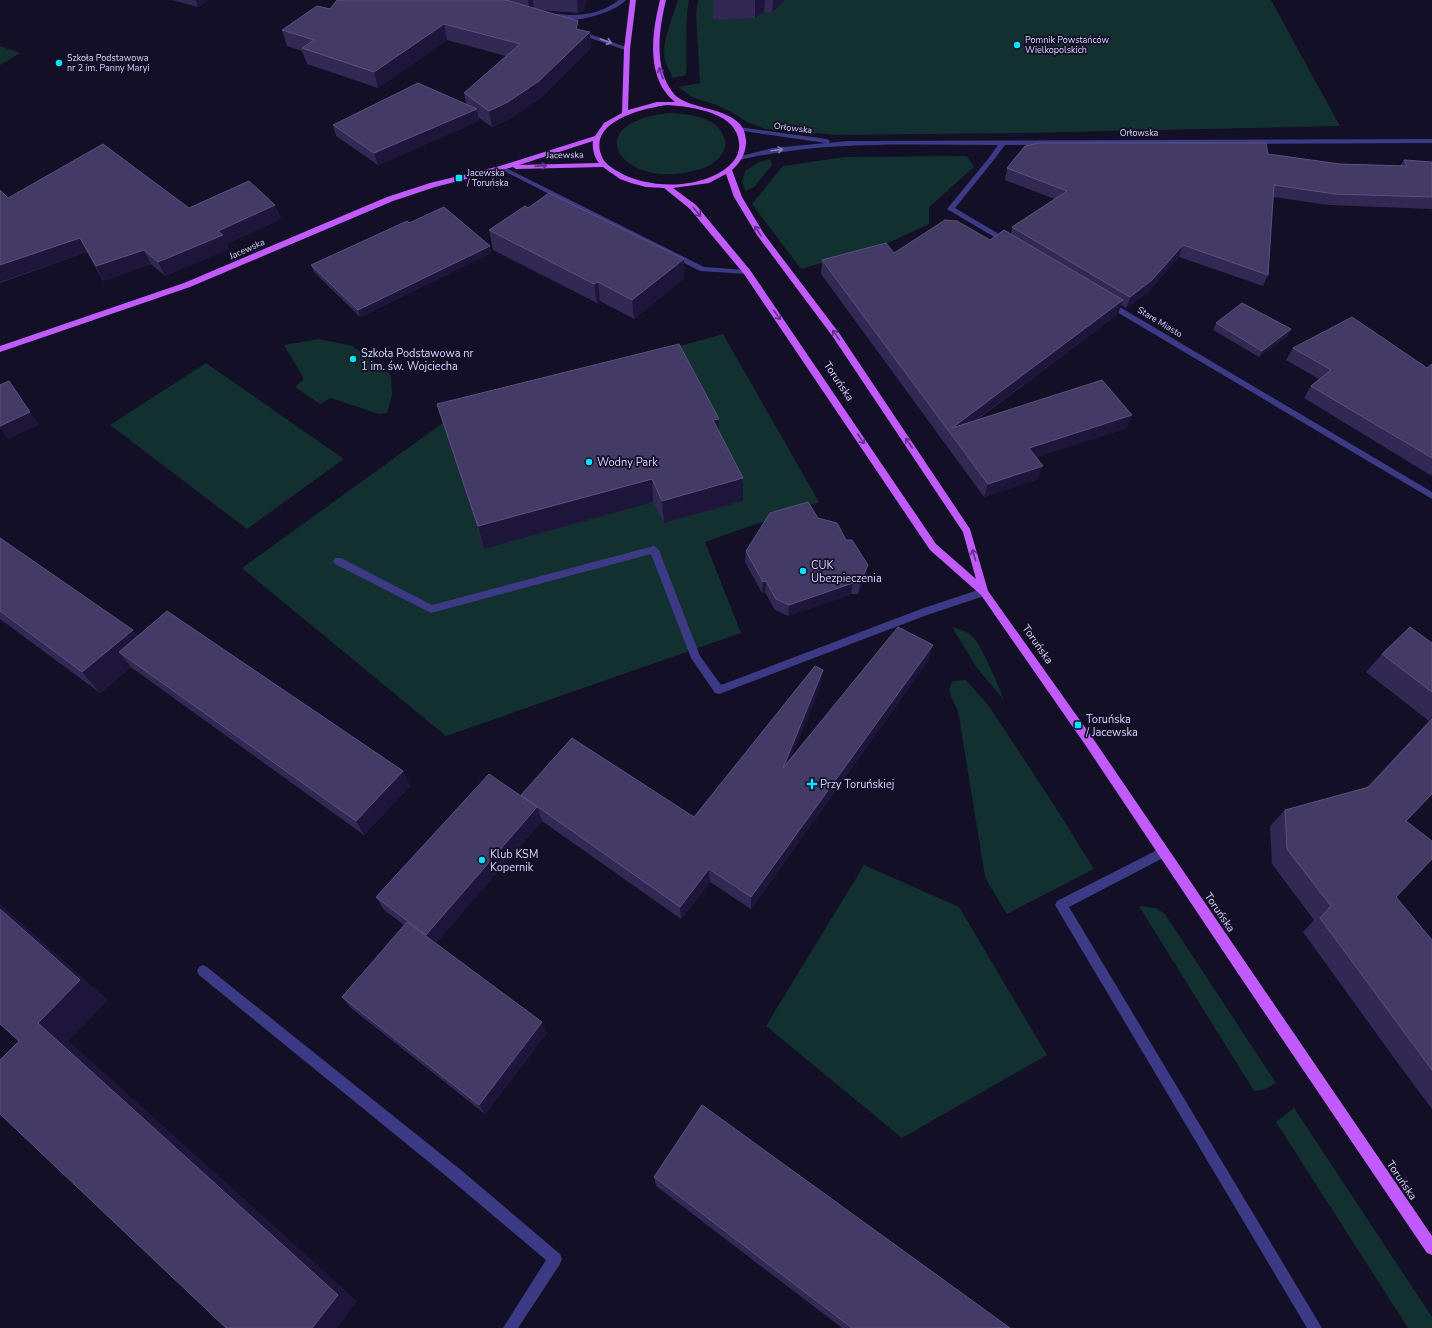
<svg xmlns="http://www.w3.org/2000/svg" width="1432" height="1328" font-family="'Nunito Sans',sans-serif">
<rect width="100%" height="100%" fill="#130f26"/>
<g fill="#12302f">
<path d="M678,0H689C684,25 688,50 686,75L673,78C670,72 667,66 665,60C661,43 673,17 678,0Z"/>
<polygon points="698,0 1271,0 1340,126 1022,133 837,135 765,129 747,122 733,113 719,106 692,97 678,87 700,83 696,14"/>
<polygon points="0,46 20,53 0,65"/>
<path d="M669,113C688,114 716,116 724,137C725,140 726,143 725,146C723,159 709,167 697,170C623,192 575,123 669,113Z"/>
<polygon points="967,156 974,167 929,207 929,224 886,244 801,269 752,204 783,166 844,157"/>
<polygon points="770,159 772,165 754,187 745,191 742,181 745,171 759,162"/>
<polygon points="723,334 819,502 705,542 741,633 446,736 242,568 469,404"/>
<polygon points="319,339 352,346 391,375 392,395 387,413 379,414 331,398 320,404 295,387 304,379 284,345"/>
<polygon points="206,363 344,459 247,529 110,425"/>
<path d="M952,627C959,629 967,631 972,636C983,647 998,685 1004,700L977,668Z"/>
<path d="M966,680L989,706L1054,805L1094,869L1007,914L988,883L985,876L958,711C954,702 945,690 953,681Z"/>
<polygon points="864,865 959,907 1047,1055 902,1138 766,1026"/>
<polygon points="1139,906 1156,908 1165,914 1276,1083 1263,1090 1254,1091"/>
<polygon points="1294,1108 1432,1317 1432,1328 1408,1328 1276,1122"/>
</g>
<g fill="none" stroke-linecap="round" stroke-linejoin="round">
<g fill="#3d3a85" fill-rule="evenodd">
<path d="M619,0H626C613,14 565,27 549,16C554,12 564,15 571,15C589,15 605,11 619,0Z"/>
<polygon points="578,30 629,48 630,49 625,50 576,33 575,32"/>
<path d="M738,127L827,139L830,141L829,143L846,141L1432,139V143L1005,145L993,161L955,208L1009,240V244H1006L947,209L988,159L998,145C911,145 824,140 739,160L737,159V157L773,148L826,143L736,130L735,129Z"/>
<polygon points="502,166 704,267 747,270 751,272 747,274 700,271 500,169 498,168"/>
<polygon points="1108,300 1432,492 1432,499 1105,305 1105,301"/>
<polygon points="654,546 659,550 700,656 721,685 921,609 984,588 987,589 989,592 987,595 927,615 719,694 715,693 691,658 651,554 431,613 335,564 333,561 335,558 341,558 432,605"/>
<polygon points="1163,847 1167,848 1169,852 1167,856 1069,907 1322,1328 1307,1328 1055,905 1057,901"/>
<polygon points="203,965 207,967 461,1170 560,1254 562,1259 560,1264 518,1328 503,1328 546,1260 451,1180 199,975 197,971 199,967"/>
</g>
<path fill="#c25bff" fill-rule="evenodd" d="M630,0H636L630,49L628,110L657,102H675C645,78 652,32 660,0H666C659,29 653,69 674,94C691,113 749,105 746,144C745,155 740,163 732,170L742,197L764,234L839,333L970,529L988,591L1094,740L1432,1236V1255L1427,1253L1241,978L1086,746L981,595L930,550L744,274L690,209L664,188L646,187L631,183L620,179L603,167L516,169L513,167L435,187L393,201L190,287L0,352V346L184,283L387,197L430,183L500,166L595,136L604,123L622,113L624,49ZM668,105C694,107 743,113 739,149C737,162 724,171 713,176C684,189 644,187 617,171C612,168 606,164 603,159C584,122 643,108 668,105ZM593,141C592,148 594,157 599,163L519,165ZM726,174L734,197L757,235L833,337L963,532L976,579L936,544L750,270L696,205L673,188L709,183Z"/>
</g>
<g fill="#312854">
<polygon points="172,0 208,0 198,7"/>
<polygon points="337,0 586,0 584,10 578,13 540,10 578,29 591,48 542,97 511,118 492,127 479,118 479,121 378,165 336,136 333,125 466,104 464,93 506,56 447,40 378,88 307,64 302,51 287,46 282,30 330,9"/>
<polygon points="713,0 785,0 772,13 764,12 755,18 713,20"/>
<polygon points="1268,154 1340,164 1400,166 1404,160 1432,162 1432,209 1329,205 1273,197 1268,275 1263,286 1179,257 1148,292 1126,308 1121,305 1118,314 977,420 1127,428 1036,457 1038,479 984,497 821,274 822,260 894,253 990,240 1011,234 1012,227 1055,199 1005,180 1007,168"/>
<polygon points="0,190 8,198 189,208 275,205 281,219 227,244 229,249 165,276 151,264 103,281 87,252 0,283"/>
<polygon points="409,223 490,246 491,253 360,317 314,272 311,265"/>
<polygon points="489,230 684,259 684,278 634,319 600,301 597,303 493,250"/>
<polygon points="1216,323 1291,329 1287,336 1259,357 1213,330"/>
<polygon points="1293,348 1427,368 1432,364 1432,476 1304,398 1311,386 1319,379 1286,360"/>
<polygon points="437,404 719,419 718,431 743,501 664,523 653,502 484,549 444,427"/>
<polygon points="818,518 866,576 858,594 851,594 788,616 775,610 765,592 762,593 745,562 746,551"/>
<polygon points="0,538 137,636 403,771 410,786 364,835 132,668 131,667 100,693 0,619"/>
<polygon points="1432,643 1432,794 1406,821 1396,897 1432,940 1432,1109 1397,1062 1303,932 1314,920 1272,864 1270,826 1285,810 1366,788 1429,721 1366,672 1382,654"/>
<polygon points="933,645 928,661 751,909 710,882 681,919 542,821 436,943 547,1033 485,1114 351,1008 342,997 404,925 384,910 376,897 521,795 694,817 821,686 791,757"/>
<polygon points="654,1177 1010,1328 842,1328 656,1186"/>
</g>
<g fill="#1d163a">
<polygon points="196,0 208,0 198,7"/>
<polygon points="528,0 533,0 534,10 530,14"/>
<polygon points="577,0 586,0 584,10 578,13"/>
<polygon points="755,0 765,0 764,12 755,18"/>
<polygon points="773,0 785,0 772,13"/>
<polygon points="578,21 579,37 590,32 591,48 542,97 511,118 492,127 489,111 576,29"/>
<polygon points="444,24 447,40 378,88 374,72"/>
<polygon points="477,109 479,121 378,165 374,153"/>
<polygon points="275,205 281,219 227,244 229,249 165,276 158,262 218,231"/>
<polygon points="80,238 87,252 0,282 0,265"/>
<polygon points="1183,245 1179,257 1148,292 1126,308 1130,297"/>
<polygon points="490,246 491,253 360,317 358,310"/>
<polygon points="144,250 151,264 103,281 96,266"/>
<polygon points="684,259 684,278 634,319 632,300"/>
<polygon points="598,282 600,301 597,303 594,284"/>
<polygon points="1123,300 1118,314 953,437 952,428"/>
<polygon points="1291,329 1287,336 1259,357 1262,351"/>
<polygon points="30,412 39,425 8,439 0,428 0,426"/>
<polygon points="1132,415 1127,428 1025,461 1029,448"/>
<polygon points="719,419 718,442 713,420"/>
<polygon points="1043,466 1038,479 984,497 988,484"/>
<polygon points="743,478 743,501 664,523 662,501"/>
<polygon points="652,479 653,502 484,549 478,526"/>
<polygon points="868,565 866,576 858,594 860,583"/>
<polygon points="766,581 765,592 762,593 763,582"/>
<polygon points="853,583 851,594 788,616 789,605"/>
<polygon points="133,630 149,652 119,652 131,667 100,693 82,672"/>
<polygon points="933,645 928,661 751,909 751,897"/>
<polygon points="823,670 821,686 781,782 783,768"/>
<polygon points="403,771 410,786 364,835 356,821"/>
<polygon points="537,807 542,821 433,947 426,935"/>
<polygon points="709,869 710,882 681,919 680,907"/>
<polygon points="0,904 108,1000 69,1041 357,1301 337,1328 312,1328 38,1023 0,909"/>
<polygon points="542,1022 547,1033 485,1114 479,1105"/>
</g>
<g fill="#433a66" stroke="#5a527e">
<polygon points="337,0 506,0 578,21 576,29 590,32 539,81 508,102 489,111 464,93 520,44 444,24 374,72 302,48 314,40 282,30 317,6 330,9"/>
<polygon points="418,83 477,109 374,153 333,125"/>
<polygon points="1039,143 1266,143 1268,154 1340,164 1407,166 1404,160 1432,162 1432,197 1335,194 1274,185 1268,275 1183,245 1152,280 1130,297 1012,227 1067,191 1007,168 1025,146"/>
<polygon points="103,144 189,208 249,181 275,205 218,231 223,235 158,262 144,250 96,266 80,238 0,265 0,190 8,198"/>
<polygon points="549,193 684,259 632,300 598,282 594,284 489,230 525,206 528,208"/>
<polygon points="444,207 490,246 358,310 311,265 407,221 409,223"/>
<polygon points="945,220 957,221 990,240 1004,230 1123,300 952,428 1102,380 1132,415 1029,448 1043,466 988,484 822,260 886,243 894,253"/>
<polygon points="1242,303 1291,329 1262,351 1216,323"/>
<polygon points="1352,317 1427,368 1432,364 1432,458 1311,386 1331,370 1293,348"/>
<polygon points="679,344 719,419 713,420 743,478 662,501 652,479 478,526 437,404"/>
<polygon points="9,381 30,412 0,426 0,385"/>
<polygon points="808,502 818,518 837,523 846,540 852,540 868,565 860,583 853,583 789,605 776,599 766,581 763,582 746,551 770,513"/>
<polygon points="0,538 133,630 82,672 0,611"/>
<polygon points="167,611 403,771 356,821 119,652"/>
<polygon points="898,627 933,645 751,897 709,869 680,907 521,795 572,738 694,817 815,666 823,670 783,768"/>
<polygon points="1410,627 1432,643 1432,692 1382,654"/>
<polygon points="1432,719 1432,794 1406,821 1432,841 1432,859 1396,897 1432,940 1432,1070 1320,918 1331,906 1287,849 1285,810 1369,787"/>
<polygon points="489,774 537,807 426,935 376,897"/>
<polygon points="0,909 80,980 38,1023 338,1295 312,1328 226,1328 0,1114 0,1060 19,1041 0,1024"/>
<polygon points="407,922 542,1022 479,1105 342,997"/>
<polygon points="702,1105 1010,1328 852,1328 654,1177"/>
</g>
<defs><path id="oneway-shaft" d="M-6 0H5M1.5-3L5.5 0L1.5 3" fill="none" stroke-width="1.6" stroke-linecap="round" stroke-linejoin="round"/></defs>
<g stroke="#837fbc">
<use href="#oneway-shaft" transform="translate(606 41) rotate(20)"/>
<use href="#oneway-shaft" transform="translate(777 150) rotate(-7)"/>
</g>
<g stroke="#623188">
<use href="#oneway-shaft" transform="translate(661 73) rotate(-109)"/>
<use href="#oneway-shaft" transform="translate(541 166) rotate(-4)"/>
<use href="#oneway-shaft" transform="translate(697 212) rotate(50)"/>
<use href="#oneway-shaft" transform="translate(758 231) rotate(-122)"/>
<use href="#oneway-shaft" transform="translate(777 315) rotate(56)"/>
<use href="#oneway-shaft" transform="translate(836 335) rotate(-125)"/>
<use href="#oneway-shaft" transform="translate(861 439) rotate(56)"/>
<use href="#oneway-shaft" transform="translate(909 443) rotate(-124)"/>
<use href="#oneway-shaft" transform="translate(974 555) rotate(-106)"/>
</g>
<g fill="#00e5ff" stroke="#130f26" stroke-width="1.5">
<circle cx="1017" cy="45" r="4"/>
<circle cx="59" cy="63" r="4"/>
<rect x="455" y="174" width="8" height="8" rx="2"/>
<circle cx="353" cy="359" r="4"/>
<circle cx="589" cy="462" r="4"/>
<circle cx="803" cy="571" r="4"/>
<rect x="1074" y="721" width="8" height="8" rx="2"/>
<path d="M810 778h4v4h4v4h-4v4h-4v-4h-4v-4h4z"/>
<circle cx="482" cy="860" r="4"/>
</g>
<g text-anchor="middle" stroke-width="3.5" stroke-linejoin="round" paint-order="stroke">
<g font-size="9" fill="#d9d4ff" stroke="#130f26" text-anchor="start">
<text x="1025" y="43">Pomnik Powstańców<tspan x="1025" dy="10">Wielkopolskich</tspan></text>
<text x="67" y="61">Szkoła Podstawowa<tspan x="67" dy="10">nr 2 im. Panny Maryi</tspan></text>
<text x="467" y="176">Jacewska<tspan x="467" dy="10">/ Toruńska</tspan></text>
</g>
<g font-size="9" fill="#d9d4ff" stroke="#130f26">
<text transform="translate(793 128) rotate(7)" y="3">Orłowska</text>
<text x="1139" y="136">Orłowska</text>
<text transform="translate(565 155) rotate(-1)" y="3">Jacewska</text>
<text transform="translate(247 249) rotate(-24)" y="3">Jacewska</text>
<text transform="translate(1160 322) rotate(31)" y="3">Stare Miasto</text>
</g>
<g font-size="11" fill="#d9d4ff" stroke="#130f26" text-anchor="start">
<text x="361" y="357">Szkoła Podstawowa nr<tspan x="361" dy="13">1 im. św. Wojciecha</tspan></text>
<text x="597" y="466">Wodny Park</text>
<text x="811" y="569">CUK<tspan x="811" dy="13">Ubezpieczenia</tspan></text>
<text x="1086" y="723">Toruńska<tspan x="1086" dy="13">/ Jacewska</tspan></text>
<text x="820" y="788">Przy Toruńskiej</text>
<text x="490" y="858">Klub KSM<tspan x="490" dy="13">Kopernik</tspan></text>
</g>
<g font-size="11" fill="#d9d4ff" stroke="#130f26">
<text transform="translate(839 381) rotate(56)" y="4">Toruńska</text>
<text transform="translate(1038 644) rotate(55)" y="4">Toruńska</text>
<text transform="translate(1220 912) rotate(56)" y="4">Toruńska</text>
<text transform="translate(1402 1180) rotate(56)" y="4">Toruńska</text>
</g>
</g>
</svg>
